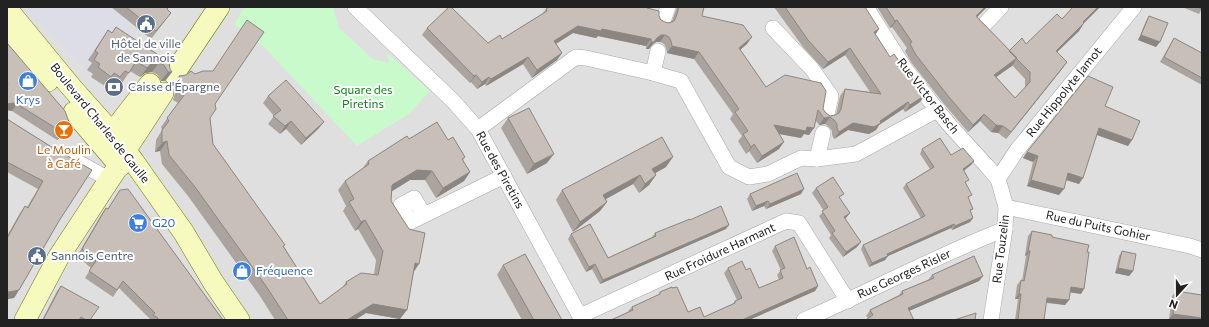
<svg xmlns="http://www.w3.org/2000/svg" width="1209" height="327" font-family="Commissioner,sans-serif">
<rect width="100%" height="100%" fill="#f2efe9"/>
<rect fill="#e0dfdf" x="7" y="7" width="1195" height="313"/>
<polygon fill="#c8facc" points="245,7 333,7 339,28 373,59 389,63 387,53 430,91 410,113 357,146 263,46 234,24"/>
<polygon fill="#dddde8" points="25,7 111,7 128,19 131,29 135,31 134,34 129,36 127,38 88,60 92,63 87,70"/>
<g fill="none" stroke-linecap="round" stroke-linejoin="round">
<defs>
<g id="street">
<polyline points="355,7 453,101 478,129 582,320"/>
<polyline points="866,7 904,67 937,110 953,129 986,165 998,179 1006,207 1005,229 991,320"/>
<polyline points="663,21 668,7"/>
<polyline points="984,25 1001,7"/>
<polyline points="773,28 812,69 831,96 827,114"/>
<polyline points="653,73 658,51"/>
<polyline points="478,129 576,57 586,58 653,73 681,81 729,167 749,177 768,174 801,158 817,159 856,154 937,110"/>
<polyline points="817,159 823,133"/>
<polyline points="74,160 110,180"/>
<polyline points="998,179 1017,150 1134,7"/>
<polyline points="1006,207 1190,246 1202,250"/>
<polyline points="424,215 414,198 401,205 410,222 504,176"/>
<polyline points="580,316 786,221 799,223 848,301"/>
<path d="M804,320C871,291 936,256 1005,229"/>
</g>
<g id="secondary">
<polyline points="7,9 71,87 112,133 134,162 184,233 213,282 239,320"/>
<polyline points="7,33 48,81"/>
<polyline points="174,74 219,7"/>
<polyline points="74,112 120,166"/>
<polyline points="108,145 109,137 112,133 150,84"/>
<polyline points="25,320 58,258 119,165 125,151 163,93"/>
</g>
</defs>
<use href="#street" stroke="#a9a9a9" stroke-width="16"/>
<use href="#secondary" stroke="#707d05" stroke-width="22"/>
<use href="#street" stroke="#fff" stroke-width="15"/>
<use href="#secondary" stroke="#f7fabf" stroke-width="21"/>
</g>
<g fill="#aba49e" fill-rule="evenodd">
<polygon points="111,7 169,7 167,9 165,21 151,39"/>
<polygon points="677,7 704,7 702,16 747,44 740,50 766,87 823,109 826,113 830,116 835,115 836,115 840,96 845,89 870,92 845,55 823,69 803,47 774,7 865,7 875,35 890,57 902,65 925,95 920,102 905,112 903,109 879,125 876,130 869,134 848,130 834,139 832,135 832,131 829,127 825,124 819,125 816,121 809,135 804,134 801,138 779,134 779,149 757,163 749,151 746,154 738,141 742,136 730,119 733,114 694,59 667,53 666,48 664,44 660,42 656,42 653,44 649,49 646,49 646,46 598,36 596,38 573,33 556,44 562,53 557,60 532,78 523,64 486,86 485,84 477,89 471,82 470,83 422,35 427,28 488,43 502,39 542,14 546,9 647,8 659,16 661,20 665,22 669,23 672,21"/>
<path d="M877,7H987L977,17L1009,51L1026,44L1062,19L1100,7L1084,23L1079,31L1057,52L1067,62L1062,69L1006,139L998,133L991,132L980,121L968,132L944,104L911,62L905,51L907,48L892,27L890,28ZM1012,65L1025,79V88L1015,98L996,77Z"/>
<polygon points="1182,7 1202,7 1202,9 1199,14"/>
<polygon points="1149,16 1156,47 1138,40 1146,21"/>
<polygon points="116,27 170,69 172,72 165,81 161,81 158,75 152,72 145,73 140,77 130,71 122,83 118,80 114,87 107,83 105,86 91,77 93,74 87,70 92,63 88,60 108,30 112,33"/>
<polygon points="1174,38 1202,53 1202,85 1160,62"/>
<polygon points="7,43 69,122 62,135 57,140 12,111 7,110"/>
<polygon points="195,74 215,104 210,118 213,144 284,247 320,304 342,288 346,282 374,274 376,260 358,229 355,231 343,211 346,206 338,190 345,181 362,169 368,161 409,139 448,140 465,157 463,160 470,172 464,181 436,198 425,180 410,180 392,191 391,201 414,271 400,319 366,313 355,320 275,320 260,296 188,196 162,164 160,151 155,152 156,140 162,130 161,127 178,103 173,100 175,93 174,88 172,86 179,76"/>
<polygon points="268,96 324,122 318,129 301,145 286,129 280,134 268,124 274,116 263,103"/>
<polygon points="1105,106 1132,140 1128,146 1097,135 1079,184 1066,180 1059,195 1027,186 1033,162 1023,158 1027,152"/>
<polygon points="508,118 547,163 527,174 501,128"/>
<polygon points="7,119 50,146 59,221 19,290 14,298 7,299 7,236 20,213 25,206 27,207 38,189 7,172"/>
<polygon points="922,149 974,161 971,165 964,171 971,212 973,218 970,222 952,230 951,228 888,256 885,260 869,267 861,249 863,245 921,218 903,188 906,184 930,169 920,154"/>
<polygon points="666,167 655,173 656,175 649,185 639,193 633,184 606,199 607,202 600,211 573,232 556,200 562,190"/>
<polygon points="816,188 840,199 846,218 845,219 857,247 843,257 829,238 831,235 819,216 824,211 812,193"/>
<polygon points="120,190 223,320 150,320 150,319 119,288 113,297 85,278 91,268 77,256 101,215 106,208 108,209"/>
<polygon points="750,194 801,194 766,209 764,206 752,211 747,199"/>
<polygon points="690,220 726,229 600,284 592,269 586,272 568,239 571,234 608,258 652,237 655,233"/>
<polygon points="1032,231 1052,237 1087,252 1081,294 1070,292 1069,300 1065,305 1046,303 1044,320 1015,320 1018,299 1015,299 1017,285 1021,280 1022,281 1026,256 1025,255 1028,236"/>
<polygon points="775,246 807,269 818,286 815,291 749,320 611,320 629,312 628,311 632,307 658,295 660,292 688,312 704,317 733,304 735,301 737,300 724,273 728,268 746,270 759,288 779,280 777,275 781,270 772,251"/>
<polygon points="1122,251 1133,271 1129,276 1115,273 1119,256"/>
<polygon points="503,265 562,320 522,320 497,275"/>
<polygon points="932,275 983,276 979,281 909,311 914,320 866,320 868,318 866,316 870,310 899,295 902,291 928,280"/>
<polygon points="61,286 90,320 42,320 57,291"/>
<polygon points="1176,291 1202,320 1180,320 1169,319 1172,296"/>
</g>
<g fill="#8b8681">
<polygon points="985,7 987,7 971,23 976,16"/>
<polygon points="1098,7 1100,7 1078,29 1083,22"/>
<polygon points="897,20 892,27 890,28 895,21"/>
<polygon points="1084,23 1079,31 1051,58 1056,51"/>
<polygon points="578,26 602,29 651,39 646,46 598,36 596,38 573,33 549,48 554,41"/>
<polygon points="879,29 874,37 874,32"/>
<polygon points="661,35 665,35 660,42 656,42 653,44 649,49 646,49 651,42"/>
<polygon points="1141,35 1160,42 1156,47 1138,40"/>
<polygon points="752,37 747,44 734,55 739,48"/>
<polygon points="672,46 699,52 694,59 667,53"/>
<polygon points="850,48 845,55 823,69 828,62"/>
<polygon points="562,53 557,60 532,78 537,70"/>
<polygon points="528,57 523,64 486,86 491,79"/>
<polygon points="1017,58 1012,66 989,82 994,75"/>
<polygon points="1067,62 1062,69 1006,139 1011,132"/>
<polygon points="152,63 159,63 152,72 145,73 140,77 147,68"/>
<polygon points="168,72 172,72 165,81 161,81"/>
<polygon points="476,75 471,82 470,83 474,76"/>
<polygon points="489,77 485,84 477,89 482,82"/>
<polygon points="925,95 920,102 905,112 910,105"/>
<polygon points="908,102 903,109 879,125 876,130 869,134 848,130 834,139 839,132 853,123 880,121"/>
<polygon points="13,103 17,104 12,111 7,110 7,104"/>
<polygon points="984,114 980,121 968,132 973,125"/>
<polygon points="830,117 825,124 819,125 824,118"/>
<polygon points="291,121 286,129 280,134 285,126"/>
<polygon points="324,122 318,129 301,145 306,138"/>
<polygon points="774,125 807,127 814,128 809,135 804,134 801,138 769,132"/>
<polygon points="996,125 1003,126 998,133 991,132"/>
<polygon points="67,128 62,135 57,140 62,132"/>
<polygon points="1099,128 1132,140 1128,146 1094,134"/>
<polygon points="167,141 160,151 155,152 162,143"/>
<polygon points="784,142 779,149 757,163 762,156"/>
<polygon points="754,144 749,151 746,154 751,147"/>
<polygon points="1027,152 1038,156 1033,162 1023,158"/>
<polygon points="554,154 547,163 527,174 534,164"/>
<polygon points="673,157 666,167 645,179 652,169"/>
<polygon points="974,161 971,165 960,173 963,169"/>
<polygon points="417,170 432,171 425,180 410,180 386,195 392,185"/>
<polygon points="470,172 464,181 436,198 443,188"/>
<polygon points="1068,173 1083,178 1079,184 1063,179"/>
<polygon points="640,175 633,184 597,204 603,195"/>
<polygon points="656,175 649,185 639,193 645,184"/>
<polygon points="1031,180 1064,189 1059,195 1027,186"/>
<polygon points="804,189 801,194 766,209 770,204"/>
<polygon points="768,201 764,206 752,211 756,206"/>
<polygon points="607,202 600,211 573,232 580,222"/>
<polygon points="850,213 846,218 840,222 844,217"/>
<polygon points="973,218 970,222 952,230 955,226"/>
<polygon points="365,220 358,229 355,231 361,222"/>
<polygon points="954,224 951,228 888,256 885,260 869,267 872,263 887,254"/>
<polygon points="729,225 726,229 600,284 603,280"/>
<polygon points="861,242 857,247 843,257 846,252"/>
<polygon points="1028,251 1030,251 1026,256 1025,255"/>
<polygon points="415,263 419,264 413,273"/>
<polygon points="595,264 592,269 586,272 589,267"/>
<polygon points="1118,268 1133,271 1129,276 1115,273"/>
<polygon points="983,276 979,281 904,313 908,308"/>
<polygon points="818,286 815,291 749,320 742,320"/>
<polygon points="1071,287 1084,289 1081,294 1068,292"/>
<polygon points="19,290 14,298 7,299 7,295 9,292"/>
<polygon points="1019,294 1021,294 1018,299 1015,299"/>
<polygon points="1047,298 1069,300 1065,305 1044,302"/>
<polygon points="373,304 407,310 400,319 366,313 355,320 347,320"/>
<polygon points="1173,314 1202,318 1202,320 1180,320 1169,319"/>
</g>
<g fill="#c7bfb8" stroke="#8b8681">
<polygon points="126,7 168,7 167,9 171,13 156,31"/>
<polygon points="449,7 451,7 488,43 500,35 502,39 547,11 546,9 549,7 647,7 647,8 659,11 659,16 661,20 665,22 669,23 674,21 676,17 679,7 704,7 702,16 743,25 752,37 739,48 766,87 785,75 821,83 826,91 823,109 826,113 830,116 835,115 839,113 841,109 845,89 881,94 850,48 828,62 808,40 785,7 865,7 879,29 874,32 890,57 894,54 902,65 925,95 910,105 908,102 880,121 881,123 874,127 853,123 839,132 837,128 837,124 834,120 830,117 824,118 818,110 814,128 807,127 806,131 774,125 784,142 762,156 754,144 751,147 743,134 748,131 735,112 739,109 699,52 672,46 671,41 669,37 665,35 661,35 657,38 654,42 651,42 651,39 602,29 601,31 578,26 554,41 562,53 537,70 528,57 491,79 489,77 482,82 476,75 474,76 427,28"/>
<polygon points="886,7 985,7 976,16 1017,58 994,75 1015,98 1030,82 1030,72 1009,51 1022,38 1026,44 1057,14 1062,19 1073,7 1098,7 1083,22 1084,23 1056,51 1067,62 1011,132 1003,126 996,125 984,114 973,125 949,97 916,55 910,44 912,42 897,20 895,21"/>
<polygon points="1197,7 1202,7 1202,9"/>
<polygon points="1149,16 1168,23 1160,42 1141,35"/>
<polygon points="247,20 264,32 215,104 216,109 210,118 213,144 285,245 283,246 320,304 347,284 346,282 361,273 378,275 383,251 365,220 361,222 349,202 354,199 345,181 369,164 368,161 407,136 409,139 437,122 448,140 453,137 465,157 462,159 470,172 443,188 432,171 417,170 392,185 391,201 409,229 425,233 419,264 415,263 407,310 373,304 347,320 288,320 266,286 195,187 169,155 167,141 162,143 162,130 169,121 167,118 185,94 180,90 182,84 180,78 179,76 186,75 191,71 195,74 203,71 213,71"/>
<polygon points="116,27 169,62 170,69 172,72 168,72 164,65 159,63 152,63 147,68 136,61 129,73 125,71 120,77 114,73 111,77 98,67 100,64 94,60 98,53 95,51 108,30 112,33"/>
<polygon points="1174,38 1202,53 1202,78 1164,57"/>
<polygon points="7,43 65,111 69,122 67,128 62,132 17,104 13,103 7,104 7,86 8,85 7,83"/>
<polygon points="1088,76 1113,87 1105,106 1140,121 1132,140 1099,128 1083,178 1068,173 1064,189 1031,180 1038,156 1027,152"/>
<polygon points="286,80 324,122 306,138 291,121 285,126 273,116 281,110 268,96"/>
<polygon points="529,108 554,154 534,164 508,118"/>
<polygon points="7,119 50,146 92,170 59,221 19,290 9,292 7,291 7,238 25,206 28,208 43,181 7,162"/>
<polygon points="662,137 673,157 652,169 656,175 645,184 640,175 603,195 607,202 580,222 562,190"/>
<polygon points="940,138 951,155 963,148 974,161 963,169 969,180 965,182 972,195 968,197 973,209 970,210 973,218 955,226 954,224 887,254 888,256 872,263 863,245 925,216 906,184 934,167 922,149"/>
<polygon points="797,173 804,189 770,204 768,201 756,206 750,194"/>
<polygon points="833,177 844,194 839,197 850,213 844,217 861,242 846,252 832,233 835,231 822,211 828,207 816,188"/>
<polygon points="128,189 223,320 157,320 158,318 153,315 155,313 123,281 117,290 89,271 96,261 82,249 106,208 108,209 120,190"/>
<polygon points="721,206 729,225 603,280 595,264 589,267 571,234 590,224 608,258 656,236 655,233 690,219 690,220"/>
<polygon points="1032,231 1052,235 1052,237 1089,245 1087,252 1089,252 1084,289 1071,287 1069,300 1047,298 1044,320 1018,320 1021,294 1019,294 1021,280 1024,281 1030,251 1028,251"/>
<polygon points="794,237 807,269 810,267 818,286 742,320 611,320 633,310 632,307 660,294 660,292 672,287 672,288 677,287 688,312 700,307 704,317 735,303 735,301 742,298 728,268 742,261 746,270 750,268 759,288 783,278 780,270 785,268 775,246"/>
<polygon points="1122,251 1136,254 1133,271 1118,268"/>
<polygon points="525,254 562,320 534,320 503,265"/>
<polygon points="974,256 983,276 908,308 914,320 867,320 867,319 873,315 870,310 903,294 902,291 934,278 932,275"/>
<polygon points="61,286 99,307 90,320 86,320 81,317 79,320 43,320"/>
<polygon points="1176,291 1202,295 1202,318 1173,314"/>
<polygon points="976,313 975,320 954,320"/>
</g>
<defs>
<symbol id="civic-disc" viewBox="-11 -11 22 22"><circle r="9.5" fill="#5c6f8a" stroke="#fff"/><path d="M-.6-6.5H3V-4.5H.6V-3L4-1V1h2V6H-6V1h2V-1L-.6-3ZM-1.2 2.5V6h2.4V2.5Z" fill="#fff"/></symbol>
<symbol id="shop-disc" viewBox="-11 -11 22 22"><circle r="9.5" fill="#3f7fe0" stroke="#fff"/><path d="M-5-2.5h2.3a2.7 3.5 0 0 1 5.4 0H5L5.5 6h-11ZM-1.5-2.5h3a1.5 2.3 0 0 0-3 0Z" fill="#fff"/></symbol>
<symbol id="bank-disc" viewBox="-11 -11 22 22"><circle r="9.5" fill="#5c6f8a" stroke="#fff"/><path d="M-6-4H6V4H-6ZM0-2.3a2.3 2.3 0 1 0 0 4.6a2.3 2.3 0 1 0 0-4.6Z" fill="#fff"/></symbol>
<symbol id="bar-disc" viewBox="-11 -11 22 22"><circle r="9.5" fill="#e8710a" stroke="#fff"/><path d="M-6-5H6L.8 .8V4.5H3.5V6h-7V4.5H-.8V.8Z" fill="#fff"/></symbol>
<symbol id="supermarket-disc" viewBox="-11 -11 22 22"><circle r="9.5" fill="#3f7fe0" stroke="#fff"/><path d="M-6-5.5h2.5l.6 2H6L4.5 2H-2.5L-4.4-4H-6ZM-1.5 3.2a1.3 1.3 0 1 0 .1 0ZM3 3.2a1.3 1.3 0 1 0 .1 0Z" fill="#fff"/></symbol>
</defs>
<g fill-rule="evenodd">
<use href="#civic-disc" x="135" y="13" width="22" height="22"/>
<use href="#shop-disc" x="17" y="70" width="22" height="22"/>
<use href="#bank-disc" x="103" y="76" width="22" height="22"/>
<use href="#bar-disc" x="53" y="119" width="22" height="22"/>
<use href="#supermarket-disc" x="127" y="212" width="22" height="22"/>
<use href="#civic-disc" x="26" y="245" width="22" height="22"/>
<use href="#shop-disc" x="231" y="260" width="22" height="22"/>
</g>
<g text-anchor="middle" stroke-width="4" stroke-linejoin="round" paint-order="stroke">
<g font-size="12" fill="#4e5e75" stroke="#fff" text-anchor="start">
<text x="146" y="48" text-anchor="middle">Hôtel de ville<tspan x="146" dy="14">de Sannois</tspan></text>
<text x="128" y="91">Caisse d'Épargne</text>
<text x="51" y="260">Sannois Centre</text>
</g>
<g font-size="12" fill="#0c8416" stroke="#fff">
<text x="363" y="94">Square des<tspan x="363" dy="14">Piretins</tspan></text>
</g>
<g font-size="12" fill="#222" stroke="#fff">
<text transform="translate(1064 92) rotate(-51)" y="4">Rue Hippolyte Jamot</text>
<text transform="translate(928 96) rotate(52)" y="4">Rue Victor Basch</text>
<text transform="translate(100 123) rotate(51)" y="4">Boulevard Charles de Gaulle</text>
<text transform="translate(500 170) rotate(61)" y="4">Rue des Piretins</text>
<text transform="translate(1098 226) rotate(12)" y="4">Rue du Puits Gohier</text>
<text transform="translate(1001 249) rotate(-83)" y="4">Rue Touzelin</text>
<text transform="translate(720 252) rotate(-25)" y="4">Rue Froidure Harmant</text>
<text transform="translate(904 274) rotate(-25)" y="4">Rue Georges Risler</text>
</g>
<g font-size="12" fill="#366cbe" stroke="#fff" text-anchor="start">
<text x="28" y="104" text-anchor="middle">Krys</text>
<text x="152" y="227">G20</text>
<text x="256" y="275">Fréquence</text>
</g>
<g font-size="12" fill="#c56008" stroke="#fff">
<text x="64" y="154">Le Moulin<tspan x="64" dy="14">à Café</tspan></text>
</g>
</g>
<rect width="1209" height="327" fill="none" stroke="#222222" stroke-width="16"/>
<g transform="translate(1177 295) rotate(201)" stroke="#ffffff" stroke-width="3" paint-order="stroke">
<path d="M0-3L7 15L0 10L-7 15Z" fill="#222222"/>
<text y="-6" font-size="11" font-weight="bold" text-anchor="middle" fill="#222222">N</text>
</g>
</svg>
